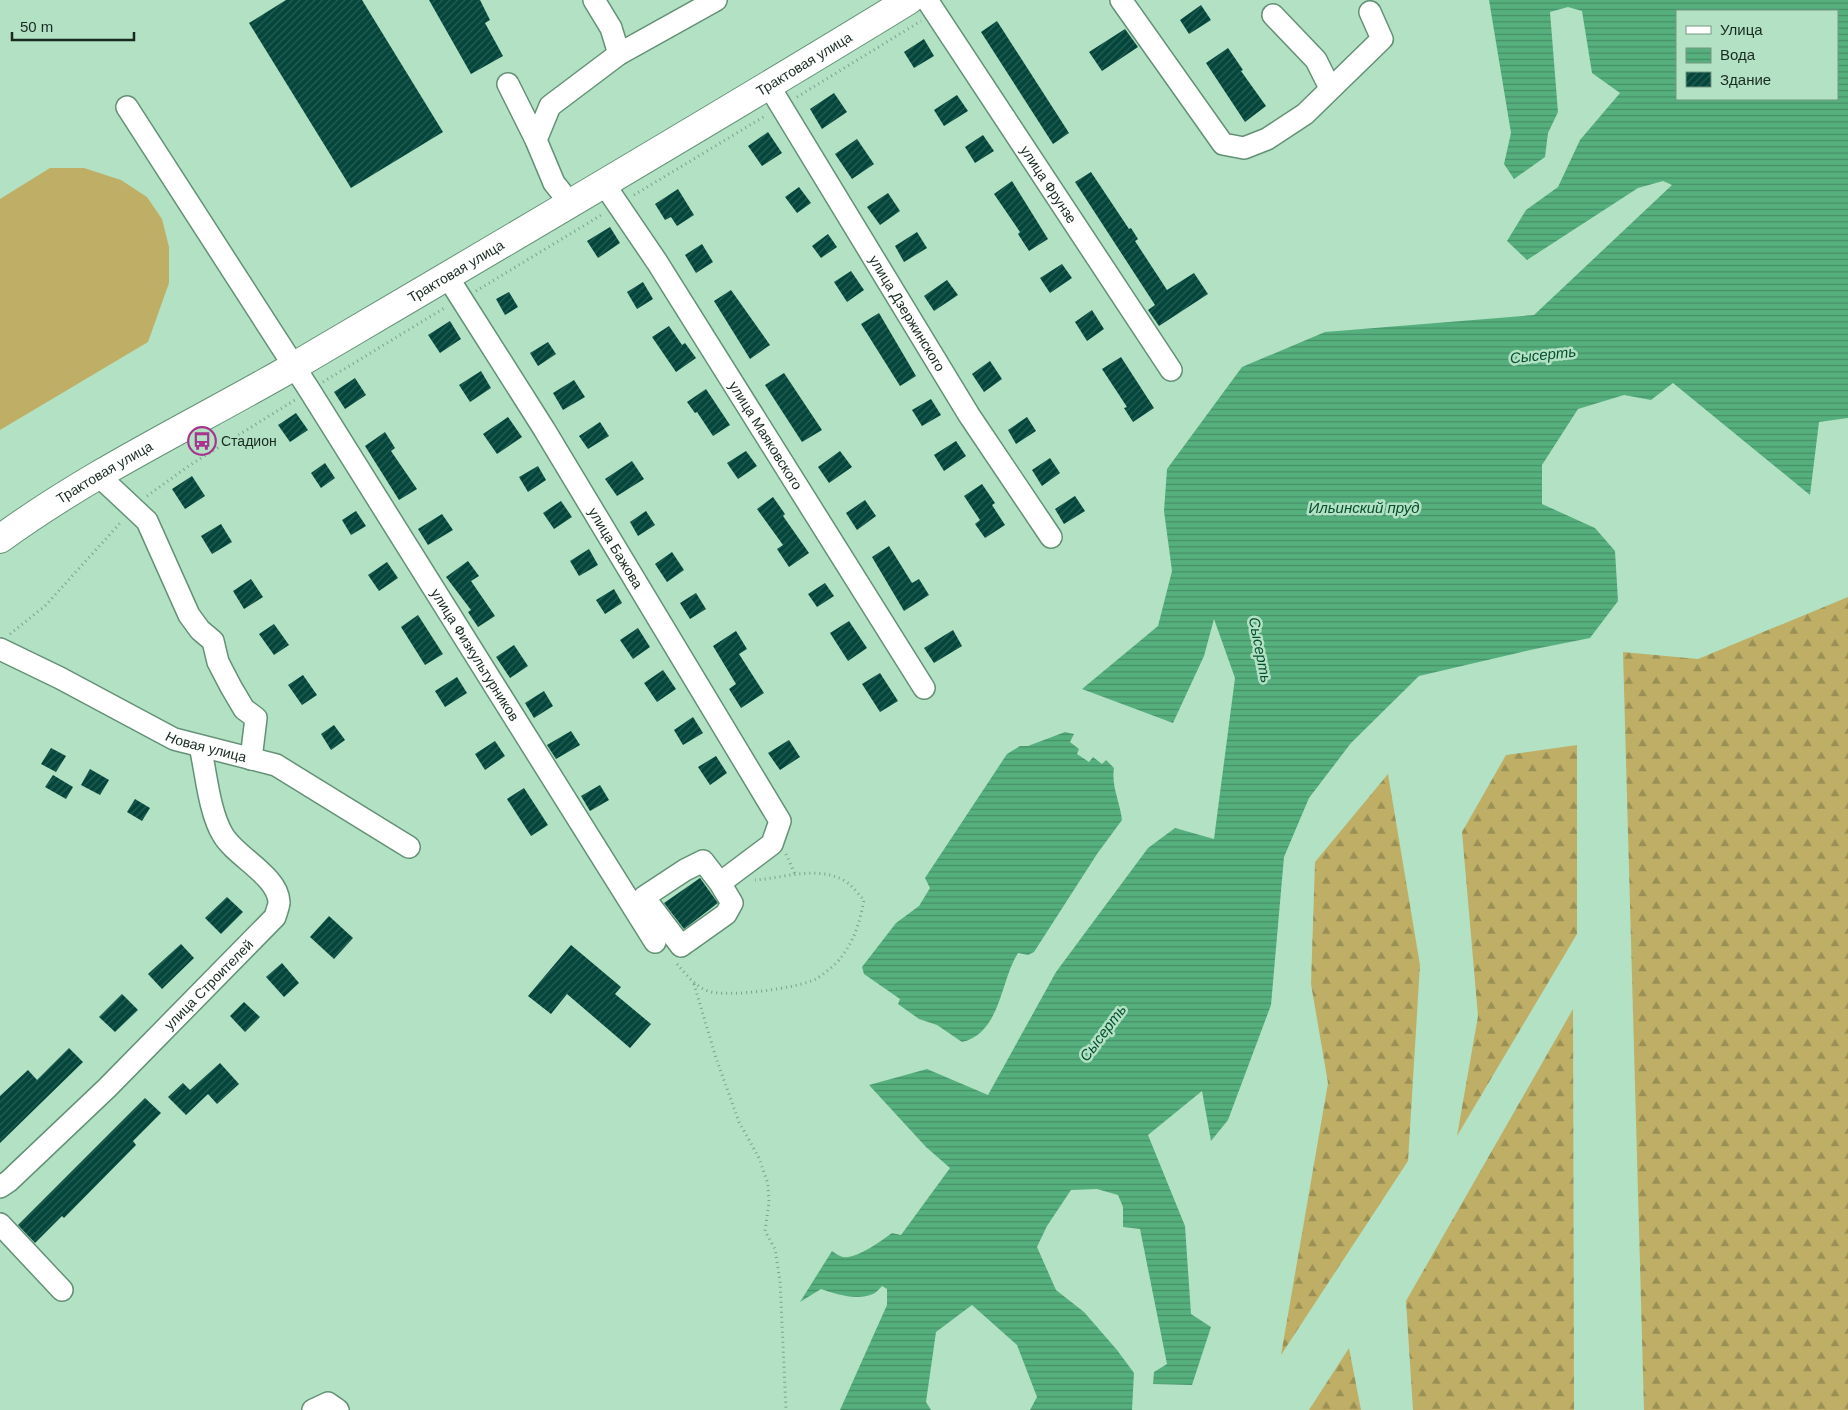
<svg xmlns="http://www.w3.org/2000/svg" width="1848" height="1410" font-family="Helvetica,sans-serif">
<defs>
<pattern id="forest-firs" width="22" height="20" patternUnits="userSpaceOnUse" patternTransform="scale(1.25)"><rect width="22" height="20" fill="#bfaf66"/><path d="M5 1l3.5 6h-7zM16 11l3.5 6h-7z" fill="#9a8f54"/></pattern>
<pattern id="water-rules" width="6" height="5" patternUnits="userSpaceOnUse" patternTransform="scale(1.25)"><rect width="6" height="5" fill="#56b07e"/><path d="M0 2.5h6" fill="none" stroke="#468f67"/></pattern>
<pattern id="building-hatch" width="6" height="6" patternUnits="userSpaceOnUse" patternTransform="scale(1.25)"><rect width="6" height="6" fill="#04463b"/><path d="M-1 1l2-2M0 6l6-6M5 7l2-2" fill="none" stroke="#285e55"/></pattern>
</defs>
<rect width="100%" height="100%" fill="#b2e1c4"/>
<g fill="url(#forest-firs)">
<polygon points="1848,597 1848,1410 1644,1410 1623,652 1698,659"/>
<polygon points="1577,745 1577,934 1457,1136 1478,1016 1462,832 1506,755"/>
<polygon points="1388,774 1420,965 1408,1161 1281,1355 1328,1083 1311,984 1315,862"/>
<polygon points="1573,1009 1574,1410 1413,1410 1406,1301"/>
<polygon points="1349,1348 1361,1410 1309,1410"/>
</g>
<polygon fill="#bfaf66" points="50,168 84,168 121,180 147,197 162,219 169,247 169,283 148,342 0,430 0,199"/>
<g fill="url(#water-rules)" fill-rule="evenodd">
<path d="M1489,0H1848V418L1819,422L1810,495L1673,383L1651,400L1624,395L1578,409L1542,465V504L1595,528L1615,551L1618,601L1590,638L1535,649L1419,676L1351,743L1309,798L1284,857L1271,1005L1228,1120L1211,1141L1202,1091L1148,1135L1185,1226L1191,1314L1211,1327L1192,1385L1153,1384L1154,1372L1167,1364L1140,1229L1123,1227V1207L1118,1195L1097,1189L1071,1190L1047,1226L1037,1247L1056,1290L1084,1312L1117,1350L1134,1373L1132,1410H1030L1037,1397L1017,1345L972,1305L936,1332L926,1402L931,1410H840L887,1305V1289L882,1286C879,1289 876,1293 873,1294C857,1301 835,1294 821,1289L800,1302L832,1251C835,1253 839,1256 843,1257C857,1259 881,1241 892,1233L901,1235L950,1168L926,1147L869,1085L927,1069L988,1095L1056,972L1148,848L1175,828L1214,839L1235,678L1214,619L1204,656L1173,723L1082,689L1158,626L1172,571L1164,511L1167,469L1242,367L1325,332L1534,315L1672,185L1663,181L1638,188L1527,260L1507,241L1526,210L1558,187L1580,140L1620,93L1592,73L1582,11L1568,7L1550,12L1558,112L1548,133L1545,157L1514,179L1504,164L1511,133ZM1837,11V99H1677V11Z"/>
<path d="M1065,732L1074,734L1070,742L1079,749L1077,754L1089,762L1093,757L1102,764L1106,760L1114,768C1111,786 1120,802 1122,820L1097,854L1034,952L1028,955L1018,953C1000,981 1001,1033 962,1042L937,1025L919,1019L898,1004L900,999L864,974L862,967L896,923L919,906L930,888L925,878L1007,754L1020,746H1028Z"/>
</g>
<g fill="url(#building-hatch)">
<polygon points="286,0 362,0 443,132 351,188 249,23"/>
<polygon points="429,0 480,0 490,20 485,23 503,56 471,74"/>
<polygon points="1201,5 1211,20 1189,34 1180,20"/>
<polygon points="997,21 1069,133 1053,144 981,32"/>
<polygon points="1125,29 1138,47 1102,71 1089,52"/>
<polygon points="924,39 934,56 914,68 904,52"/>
<polygon points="1228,48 1243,70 1241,71 1266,106 1245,122 1206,63"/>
<polygon points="834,93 847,112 822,129 810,109"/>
<polygon points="957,95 968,111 944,126 934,110"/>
<polygon points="768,132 782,153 762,166 748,146"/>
<polygon points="983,135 994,151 975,163 965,147"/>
<polygon points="857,139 874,164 852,179 835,154"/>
<polygon points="1091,172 1129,229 1131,228 1138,239 1135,241 1167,290 1194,273 1208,294 1159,326 1148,310 1155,305 1075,182"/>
<polygon points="1012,181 1048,239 1029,251 1018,234 1020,232 994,194"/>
<polygon points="799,187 811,203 797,213 785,197"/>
<polygon points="678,189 694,215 677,226 671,217 665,220 655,204"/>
<polygon points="888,193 900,211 880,225 867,207"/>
<polygon points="610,227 620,243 598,258 587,241"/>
<polygon points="917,232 927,248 904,262 895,246"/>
<polygon points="828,234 837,247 821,258 812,246"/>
<polygon points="702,244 713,262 696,273 685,255"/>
<polygon points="1062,264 1072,278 1050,293 1040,278"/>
<polygon points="851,271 864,290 847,302 834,282"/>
<polygon points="947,280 958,295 934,311 924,296"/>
<polygon points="643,282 653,299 637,309 627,292"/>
<polygon points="731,290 770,345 750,359 714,301"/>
<polygon points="509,292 518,307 505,315 496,299"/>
<polygon points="1092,310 1104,329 1087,341 1075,322"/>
<polygon points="879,313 916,376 900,386 861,324"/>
<polygon points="450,321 461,339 440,353 428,335"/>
<polygon points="669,326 682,345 685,343 696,358 676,372 652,337"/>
<polygon points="548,342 556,354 538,366 530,353"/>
<polygon points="1121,357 1154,408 1133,422 1124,408 1127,407 1102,369"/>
<polygon points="990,361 1002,379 984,392 972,374"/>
<polygon points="481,371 491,388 470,402 459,385"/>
<polygon points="784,373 822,430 802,442 765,385"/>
<polygon points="355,378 366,395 345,409 334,392"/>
<polygon points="574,380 585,397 563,410 553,393"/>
<polygon points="706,389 730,425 713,436 697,412 695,413 687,402"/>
<polygon points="931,399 941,415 922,426 912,410"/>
<polygon points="296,413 308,430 290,442 278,425"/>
<polygon points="508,417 522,437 497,454 483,434"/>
<polygon points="1027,417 1036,431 1016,444 1008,430"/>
<polygon points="600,422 609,436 588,449 579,436"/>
<polygon points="385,432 395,448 391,451 417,489 399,500 365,446"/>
<polygon points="956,441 966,456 944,471 934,455"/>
<polygon points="746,451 757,466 738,479 727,463"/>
<polygon points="840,451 852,467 829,483 818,467"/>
<polygon points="1050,458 1060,473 1042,486 1032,470"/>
<polygon points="632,461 644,479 617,496 605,479"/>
<polygon points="325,463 335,478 321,488 311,473"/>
<polygon points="538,466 546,480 528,492 519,477"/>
<polygon points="192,476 205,496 185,509 172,489"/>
<polygon points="982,484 995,503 992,505 1005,525 985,538 975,524 980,520 964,496"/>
<polygon points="1075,496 1085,511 1064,524 1055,509"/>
<polygon points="773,497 785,514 783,516 809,553 789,567 777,549 783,545 757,509"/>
<polygon points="865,500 876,516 857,530 846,513"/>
<polygon points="561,501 572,517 554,529 543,513"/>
<polygon points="356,511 366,526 351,535 342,520"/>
<polygon points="646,511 655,525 638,536 630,522"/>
<polygon points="442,514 453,530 428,545 418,529"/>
<polygon points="221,524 232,542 212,554 201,536"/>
<polygon points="889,546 912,583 919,579 929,595 904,611 872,557"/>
<polygon points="589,549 598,565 579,576 570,561"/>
<polygon points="672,552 684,570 667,582 655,564"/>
<polygon points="468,561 479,576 471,581 495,616 478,627 468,612 471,610 446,577"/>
<polygon points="387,562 398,578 379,591 368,575"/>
<polygon points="251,579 263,597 244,609 233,591"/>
<polygon points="825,583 834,596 817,607 808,594"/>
<polygon points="614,589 622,603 605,614 596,600"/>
<polygon points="696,593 706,609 690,619 680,603"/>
<polygon points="418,615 443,654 425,665 401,627"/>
<polygon points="849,621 867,648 848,661 830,633"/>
<polygon points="274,624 289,645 274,655 259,634"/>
<polygon points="638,628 650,647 633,659 620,640"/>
<polygon points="953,630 962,646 934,663 924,648"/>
<polygon points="736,631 747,649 739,654 764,693 741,708 729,689 736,684 713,646"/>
<polygon points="514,645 528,666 510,678 496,657"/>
<polygon points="663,670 676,689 657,702 644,683"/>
<polygon points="880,673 898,701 880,712 862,684"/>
<polygon points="303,675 317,695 302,705 288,685"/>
<polygon points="457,677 467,693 445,707 435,691"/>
<polygon points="544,691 553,706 534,718 525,703"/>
<polygon points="693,717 703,733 683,745 674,730"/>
<polygon points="334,725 345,740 331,750 321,734"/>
<polygon points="571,731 580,745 556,759 547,745"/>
<polygon points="789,740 800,757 780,770 768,753"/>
<polygon points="495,741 505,756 485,770 475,754"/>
<polygon points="51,748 66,756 56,772 41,764"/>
<polygon points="716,756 727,773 710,785 698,767"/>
<polygon points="90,769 109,780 100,795 81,785"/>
<polygon points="53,775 73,787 66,799 45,787"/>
<polygon points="600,785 609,800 590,811 581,796"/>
<polygon points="524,788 548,825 531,836 507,799"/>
<polygon points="135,799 150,808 142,821 127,812"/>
<polygon points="700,878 718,903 684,929 664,903"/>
<polygon points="227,897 243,912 221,934 205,918"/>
<polygon points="329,916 353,938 334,959 310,937"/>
<polygon points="181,944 194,958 162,989 148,974"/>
<polygon points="571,945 621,987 615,994 651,1024 630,1048 567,994 551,1014 528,996"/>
<polygon points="282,963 299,983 284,997 266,977"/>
<polygon points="122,994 138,1010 115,1032 99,1017"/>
<polygon points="244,1002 260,1017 245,1032 230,1016"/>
<polygon points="69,1048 83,1062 0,1143 0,1096 28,1070 37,1080"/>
<polygon points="220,1063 239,1084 217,1104 208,1094 186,1115 168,1097 183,1083 190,1090"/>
<polygon points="145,1098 161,1113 133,1141 136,1145 64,1218 62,1216 35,1243 18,1225"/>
</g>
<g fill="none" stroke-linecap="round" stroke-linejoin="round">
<defs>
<g id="minor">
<polyline points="594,0 611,28 619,54"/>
<path id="s1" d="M927,0L1171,370"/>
<polyline points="1121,0 1223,144 1244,148 1267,139 1305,114 1382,39 1370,12"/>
<polyline points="1273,15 1316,60 1330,88"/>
<polyline points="508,84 536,140"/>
<path id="s2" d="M769,86L969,415L1051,537"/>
<path id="s3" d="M127,107L310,391L655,942"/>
<path id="s4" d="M604,184L657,262L924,688"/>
<polyline points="570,203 554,183 536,140 550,106 619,54 716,0"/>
<path id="s5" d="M447,276L544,429L780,821L772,844L720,883L732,903L726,914L681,946L644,897L685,870L703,861L720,883"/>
<polyline points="99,476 147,521 189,615 200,630 213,641 218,662 231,687 244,709 256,718 251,759"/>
<path id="s6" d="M0,649L60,678L174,739L276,765L409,847"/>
<path id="s7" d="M0,1187L9,1181L107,1088L275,917C276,913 279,906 279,902C278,876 236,857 223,835C209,812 206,772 200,746"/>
<polyline points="0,1224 62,1290"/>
<polyline points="313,1410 328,1403 338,1410"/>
</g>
<g id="major">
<path id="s8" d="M0,539C93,471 198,422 298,364C502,244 707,124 909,0"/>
</g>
</defs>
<use href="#minor" stroke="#649176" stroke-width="24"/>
<use href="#major" stroke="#649176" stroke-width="30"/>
<g stroke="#7ca28b" stroke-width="3" stroke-dasharray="1 4" stroke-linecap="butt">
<polyline points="797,97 921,21"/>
<polyline points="634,195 765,116"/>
<polyline points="476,291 603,214"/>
<polyline points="323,382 446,307"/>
<polyline points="147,496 190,465 295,400"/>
<polyline points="10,634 45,606 122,521"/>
<polyline points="786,854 795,874"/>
<path d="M677,964C686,974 694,986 708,991C726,998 799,988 816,979C824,974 837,964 842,956C855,939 860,921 864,900C859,895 854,888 848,883C821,864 785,878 755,880"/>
<polyline points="694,984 716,1058 739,1122 759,1158 768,1184 769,1203 765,1231 775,1249 780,1281 786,1410"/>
</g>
<use href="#minor" stroke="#fff" stroke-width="21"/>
<use href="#major" stroke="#fff" stroke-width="28"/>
</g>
<defs>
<symbol id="bus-ring" viewBox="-11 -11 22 22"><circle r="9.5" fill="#b2e1c4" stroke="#a7348f" stroke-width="1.5"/><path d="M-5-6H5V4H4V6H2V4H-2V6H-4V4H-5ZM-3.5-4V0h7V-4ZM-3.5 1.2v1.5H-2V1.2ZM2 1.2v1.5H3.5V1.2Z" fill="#a7348f"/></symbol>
</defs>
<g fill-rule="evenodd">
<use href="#bus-ring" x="186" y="425" width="32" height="32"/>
</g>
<g text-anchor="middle" stroke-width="5" stroke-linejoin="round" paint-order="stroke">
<g font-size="14" fill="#182b20" stroke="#b2e1c4">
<text dy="5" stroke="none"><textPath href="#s8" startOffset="934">Трактовая улица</textPath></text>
<text dy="5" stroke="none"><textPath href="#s1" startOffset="221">улица Фрунзе</textPath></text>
<text dy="5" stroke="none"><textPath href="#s8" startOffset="529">Трактовая улица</textPath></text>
<text dy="5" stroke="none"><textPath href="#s2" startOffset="266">улица Дзержинского</textPath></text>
<text dy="5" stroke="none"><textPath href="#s4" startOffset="299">улица Маяковского</textPath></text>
<text dy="5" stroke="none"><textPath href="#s8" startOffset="124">Трактовая улица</textPath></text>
<text dy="5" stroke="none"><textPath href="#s5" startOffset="320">улица Бажова</textPath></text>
<text dy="5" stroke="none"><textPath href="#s3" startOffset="649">улица Физкультурников</textPath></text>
<text dy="5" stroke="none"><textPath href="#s6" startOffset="229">Новая улица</textPath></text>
<text dy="5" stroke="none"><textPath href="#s7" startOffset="291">улица Строителей</textPath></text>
</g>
<g font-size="14" fill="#182b20" stroke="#b2e1c4" text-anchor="start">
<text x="221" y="446">Стадион</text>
</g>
<g font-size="15" font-style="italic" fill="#054f2f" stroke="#b2e1c4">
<text transform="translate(1543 355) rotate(-6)" y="5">Сысерть</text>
<text x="1364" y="513">Ильинский пруд</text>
<text transform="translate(1260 650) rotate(79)" y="5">Сысерть</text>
<text transform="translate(1103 1033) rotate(-53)" y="5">Сысерть</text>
</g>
</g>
<rect x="1676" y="10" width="162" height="90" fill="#b2e1c4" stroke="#749882"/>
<rect x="1686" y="26" width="25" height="8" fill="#ffffff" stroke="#749882"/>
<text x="1720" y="35" font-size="15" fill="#182b20">Улица</text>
<rect x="1686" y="48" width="25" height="15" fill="url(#water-rules)" stroke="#749882"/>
<text x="1720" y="60" font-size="15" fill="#182b20">Вода</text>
<rect x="1686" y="72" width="25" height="15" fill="url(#building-hatch)" stroke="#749882"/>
<text x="1720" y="85" font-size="15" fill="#182b20">Здание</text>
<path d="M12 32v8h122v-8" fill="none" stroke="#182b20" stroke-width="2.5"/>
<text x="20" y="32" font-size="15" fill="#182b20" stroke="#b2e1c4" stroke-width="4" paint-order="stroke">50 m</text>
</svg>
